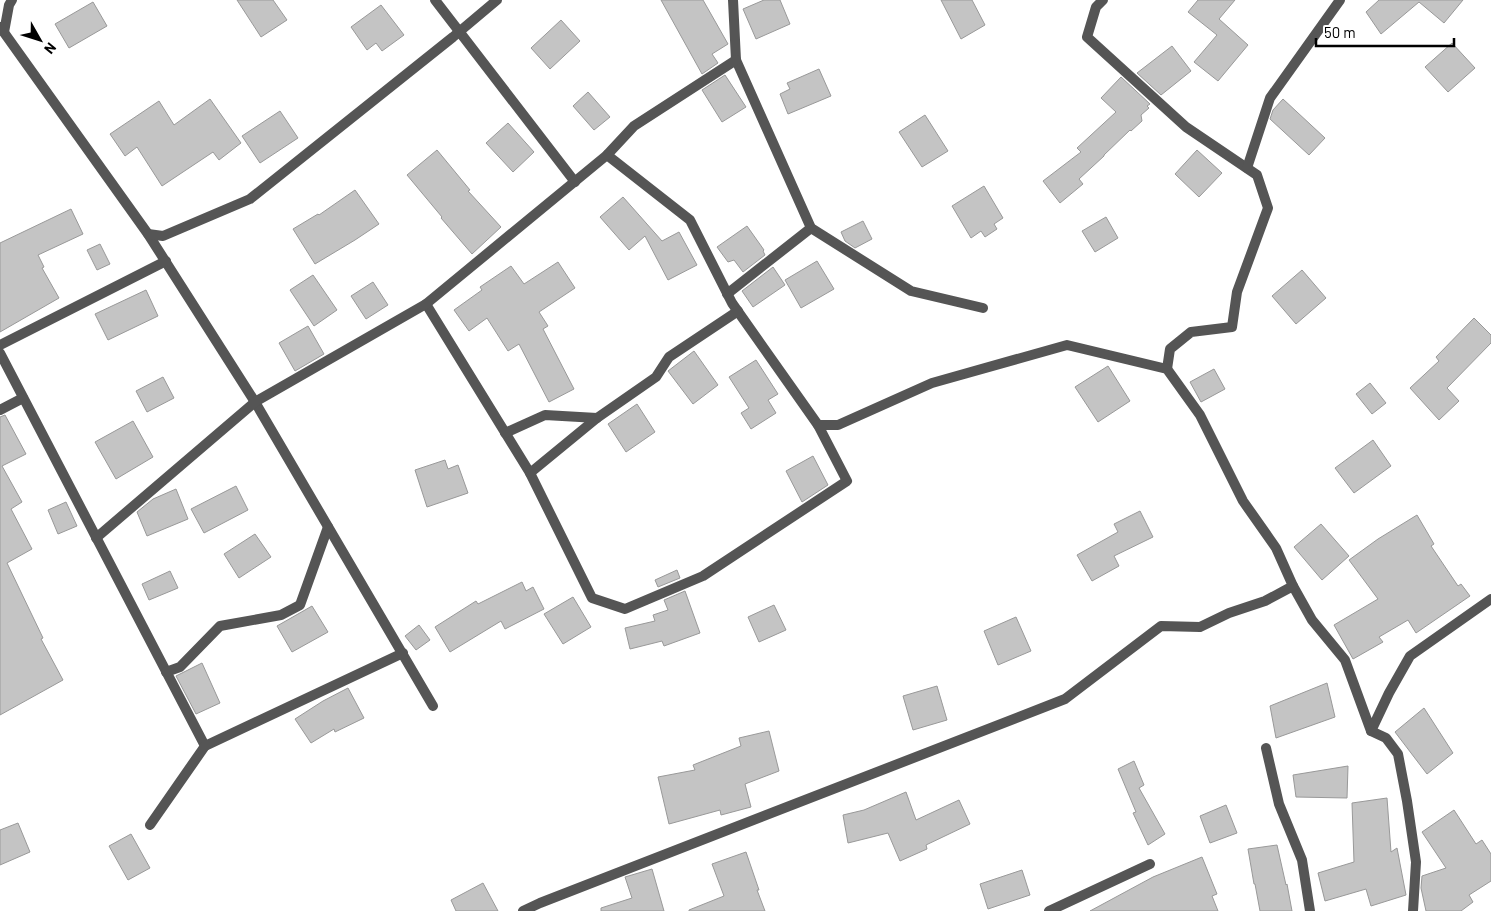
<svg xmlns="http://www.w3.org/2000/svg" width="1491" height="911" font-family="Barlow,sans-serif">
<rect width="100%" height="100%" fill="#fff"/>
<g fill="#c4c4c4" stroke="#999">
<polygon points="237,0 273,0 287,20 261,37"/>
<polygon points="661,0 703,0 728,44 712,54 718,63 702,74"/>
<polygon points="764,0 780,0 790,24 756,39 743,9"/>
<polygon points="941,0 972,0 985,25 961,39"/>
<polygon points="1198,0 1235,0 1219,19 1248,45 1218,81 1194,62 1217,35 1188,12"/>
<polygon points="1379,0 1463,0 1444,23 1419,2 1381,34 1366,12"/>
<polygon points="93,2 107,26 69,48 55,24"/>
<polygon points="381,5 404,35 382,51 376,43 367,50 351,27"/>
<polygon points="561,20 580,41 550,69 531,48"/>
<polygon points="1452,43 1475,68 1448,92 1425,67"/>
<polygon points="1172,46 1191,71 1161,95 1137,73"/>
<polygon points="819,69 831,96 788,114 780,94 790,89 787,83"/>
<polygon points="725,75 746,107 722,122 702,90"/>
<polygon points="1121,77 1150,104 1147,106 1149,108 1141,115 1142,121 1131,131 1130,130 1104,155 1104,156 1079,179 1083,184 1060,203 1043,181 1081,152 1077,148 1116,112 1101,98"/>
<polygon points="588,92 610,117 594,130 573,106"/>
<polygon points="210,99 241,143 219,160 213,152 162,186 137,147 125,156 110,134 159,101 174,125"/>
<polygon points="1283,99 1325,138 1309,155 1270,119 1273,110"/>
<polygon points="280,111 298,138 260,163 242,136"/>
<polygon points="925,115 948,151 922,167 899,132"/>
<polygon points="508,123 534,152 513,172 486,143"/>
<polygon points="437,150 470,190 468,191 501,227 472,254 441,218 442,217 407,175"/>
<polygon points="1197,150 1222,173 1199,197 1175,174"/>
<polygon points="984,186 1003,218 994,224 997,229 985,237 981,231 971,238 952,206"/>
<polygon points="355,190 379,224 355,240 315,264 293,229 318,214 319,215"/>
<polygon points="623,197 662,241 679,232 697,265 668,280 645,236 629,250 600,217"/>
<polygon points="71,209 83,234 38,255 44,267 42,268 59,298 0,332 0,243"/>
<polygon points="1106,217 1118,238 1095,252 1082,231"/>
<polygon points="863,221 872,239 855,248 845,241 841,232"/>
<polygon points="747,226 764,250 763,251 765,255 743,272 734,260 728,262 717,247"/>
<polygon points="100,244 110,264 97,270 87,250"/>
<polygon points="817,261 834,289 801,308 785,280"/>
<polygon points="558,262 575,288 539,312 548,326 543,329 574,389 549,402 519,344 508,351 487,318 469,331 454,310 482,290 480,287 511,266 524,284"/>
<polygon points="773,267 785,285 753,307 742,291"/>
<polygon points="1302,270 1326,298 1296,324 1272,296"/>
<polygon points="313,275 337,310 314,326 290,290"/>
<polygon points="373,282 388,305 366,319 351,296"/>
<polygon points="146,290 158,316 108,340 95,314"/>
<polygon points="1474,318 1491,335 1491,343 1447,388 1459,401 1439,420 1410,388 1439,361 1436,357"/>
<polygon points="308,326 324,354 295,371 279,343"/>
<polygon points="694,351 718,385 693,404 668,371"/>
<polygon points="756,360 778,394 768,400 776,413 751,429 741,413 749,408 729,377"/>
<polygon points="1108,366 1130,401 1098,422 1075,387"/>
<polygon points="1214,369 1225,389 1201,402 1190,382"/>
<polygon points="163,377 174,398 147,412 136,391"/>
<polygon points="1370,383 1386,403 1372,414 1356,394"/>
<polygon points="637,404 655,432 626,452 608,424"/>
<polygon points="5,415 26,454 2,466 22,502 11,509 32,549 7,563 43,638 41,639 63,680 0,715 0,417"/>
<polygon points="133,421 153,457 116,479 95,442"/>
<polygon points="1373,440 1391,466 1354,493 1335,468"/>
<polygon points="813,456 828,485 802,502 786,471"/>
<polygon points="445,460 448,469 458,465 468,493 427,507 415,470"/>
<polygon points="236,486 248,510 204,533 191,509"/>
<polygon points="176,489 188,519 147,536 137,512 153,499"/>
<polygon points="66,502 77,526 58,534 48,510"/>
<polygon points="1140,511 1153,537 1114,556 1119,566 1092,581 1077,555 1118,532 1114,524"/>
<polygon points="1417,515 1434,544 1431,546 1458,586 1461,584 1470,596 1416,633 1408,620 1379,637 1383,642 1353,659 1334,625 1378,599 1349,560 1378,539"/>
<polygon points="1321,524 1349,556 1322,580 1294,547"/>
<polygon points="255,534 271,557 239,578 224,554"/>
<polygon points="677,570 680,578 658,587 655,580"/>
<polygon points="170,571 178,588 149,600 142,584"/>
<polygon points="522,582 526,591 533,587 544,609 505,629 501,621 450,652 435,627 476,601 478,604"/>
<polygon points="685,591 700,633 664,646 662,641 630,649 625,628 655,621 653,615 668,610 664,600"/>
<polygon points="573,597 591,627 563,644 544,614"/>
<polygon points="774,605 786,630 759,642 748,617"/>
<polygon points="312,606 328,632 292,652 277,626"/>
<polygon points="1016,617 1031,651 998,665 984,631"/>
<polygon points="419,625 430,640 416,650 405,636"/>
<polygon points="202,663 220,703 196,714 176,676"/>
<polygon points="1327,683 1335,717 1276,738 1270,706"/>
<polygon points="937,686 947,720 913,730 903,696"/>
<polygon points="348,688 364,718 335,732 334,729 311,743 295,719 323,701"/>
<polygon points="1424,708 1453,753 1427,774 1395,732"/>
<polygon points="769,731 779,771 745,784 751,807 721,815 720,810 669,824 658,777 695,770 693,765 741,746 739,738"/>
<polygon points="1134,761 1144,785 1139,788 1165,834 1148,845 1133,813 1136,812 1118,769"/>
<polygon points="1348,766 1347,798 1296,797 1293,775"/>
<polygon points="906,792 916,820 959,800 970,824 926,845 927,849 900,861 888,833 848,843 843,815 864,810"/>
<polygon points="1387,798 1391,852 1397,848 1406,895 1371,906 1366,889 1325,901 1318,873 1354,862 1352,803"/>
<polygon points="1226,805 1237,833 1210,843 1200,816"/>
<polygon points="1454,810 1476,844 1482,840 1491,854 1491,881 1469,895 1473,902 1461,911 1426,911 1421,888 1422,876 1446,868 1422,832"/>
<polygon points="18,823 30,852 0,865 0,830"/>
<polygon points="131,834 150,868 128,880 109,846"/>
<polygon points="1277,845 1286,885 1287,884 1292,911 1260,911 1255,884 1254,884 1248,849"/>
<polygon points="746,852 759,890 757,890 765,911 689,911 689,910 724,896 712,864"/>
<polygon points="1202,857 1217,894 1212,896 1218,911 1090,911 1153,877"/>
<polygon points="652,869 664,911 601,911 601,908 632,898 625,877"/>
<polygon points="1022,870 1030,895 988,909 980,884"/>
<polygon points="483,883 498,911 456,911 451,900"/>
</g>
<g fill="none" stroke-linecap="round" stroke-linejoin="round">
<g stroke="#555" stroke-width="10">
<polyline points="435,0 575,182"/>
<polyline points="733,0 736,60 811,228 911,291 983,308"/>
<polyline points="1103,0 1096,7 1087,37 1186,127 1257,175 1268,208 1237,292 1232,327 1191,332 1170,349 1167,369"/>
<polyline points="0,27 148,234 255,402 433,706"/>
<polyline points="4,32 9,5 12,0"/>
<polyline points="1247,168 1270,98 1340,0"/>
<polyline points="148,234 163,236 250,199 453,37 497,0"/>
<polyline points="727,294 811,228"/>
<polyline points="426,304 530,473 592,598 625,609 703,576 847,481 818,425 732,303 690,220 607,155"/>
<polyline points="0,345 166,261"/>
<polyline points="0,353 205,746"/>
<polyline points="0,410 23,398"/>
<polyline points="505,433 545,415 597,418"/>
<polyline points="530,473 597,418 656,377 669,357 738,311"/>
<polyline points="96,538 255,402 426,304 607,155 634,126 736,60"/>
<polyline points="1293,586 1312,620 1345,660 1371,731 1389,693 1410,656 1491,599"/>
<polyline points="166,672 180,667 220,626 281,615 300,605 328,527"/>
<polyline points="1371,731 1386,738 1398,754 1407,801 1416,862 1413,911"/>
<polyline points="1266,748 1279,804 1302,860 1310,911"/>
<polyline points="150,825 205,746 403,653"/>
<polyline points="523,911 540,903 1065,699 1161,626 1200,627 1229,613 1265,601 1293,586 1276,548 1243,501 1200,415 1167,369 1067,345 932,383 838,425 818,425"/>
<polyline points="1049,911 1150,864"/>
</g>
</g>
<g transform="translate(40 40) rotate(129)" stroke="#ffffff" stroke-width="4" paint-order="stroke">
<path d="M0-4L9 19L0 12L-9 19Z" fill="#000000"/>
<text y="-8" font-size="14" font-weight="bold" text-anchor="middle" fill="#000000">N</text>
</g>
<path d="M1316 38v8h138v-8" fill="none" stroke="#000000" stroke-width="2.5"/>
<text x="1324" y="38" font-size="15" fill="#000000" stroke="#ffffff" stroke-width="4" paint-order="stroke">50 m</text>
</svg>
